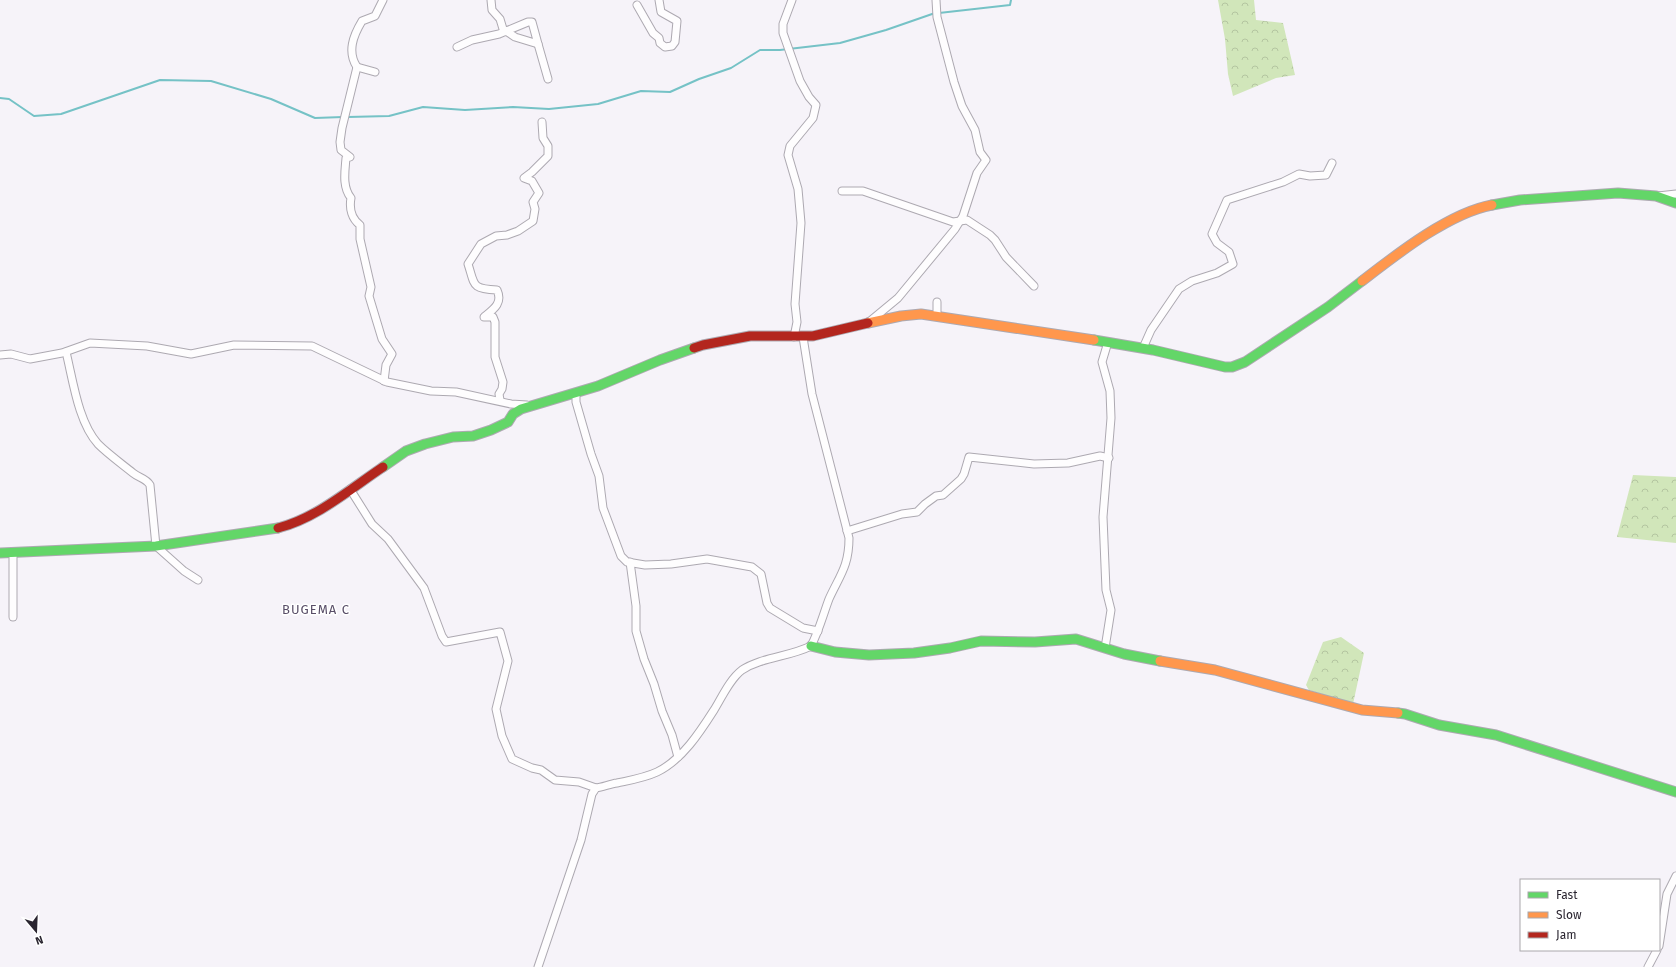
<svg xmlns="http://www.w3.org/2000/svg" width="1676" height="967" font-family="'Fira Sans',sans-serif">
<defs>
<pattern id="forest-crowns" width="20" height="18" patternUnits="userSpaceOnUse"><rect width="20" height="18" fill="#d1e6ba"/><path d="M2 6a3 3 0 1 1 6 0M12 15a3 3 0 1 1 6 0" fill="none" stroke="#b4c5a0"/></pattern>
</defs>
<rect width="100%" height="100%" fill="#f6f3f9"/>
<g fill="url(#forest-crowns)">
<polygon points="1218,0 1254,0 1256,20 1283,23 1295,75 1276,78 1233,96 1228,74 1225,39"/>
<polygon points="1633,475 1676,477 1676,543 1617,537"/>
<polygon points="1341,637 1364,653 1353,704 1309,690 1306,685 1323,642"/>
</g>
<g fill="none" stroke-linecap="round" stroke-linejoin="round">
<g stroke="#75c2c6" stroke-width="2">
<polyline points="939,13 1010,5 1011,0"/>
<polyline points="0,98 9,99 34,116 61,114 160,80 211,81 271,99 315,118 343,117"/>
<polyline points="348,117 389,116 423,107 465,110 513,107 549,109 598,104 641,91 670,92 699,79 731,68 760,50 780,50 840,43 886,30 935,13"/>
</g>
<defs>
<g id="street">
<polyline points="792,0 783,24 783,33 800,81 809,97 816,105 813,118 790,146 788,155 798,189 801,223 795,304 797,322 794,337"/>
<polyline points="637,5 653,33 659,38 660,43 665,47 672,46 675,42 677,21 661,12 659,0"/>
<polyline points="538,44 548,79"/>
<polyline points="457,47 472,40 499,34 528,22 532,22 538,44 515,37 503,29 500,19 492,10 491,0"/>
<path d="M357,67C347,52 353,36 362,21L375,16L383,0"/>
<path d="M375,72L357,67L342,128L340,142L341,150L350,157L346,158C345,171 342,187 351,198C349,209 352,219 360,225V239L371,287L369,296L382,339L392,354L386,365L384,381"/>
<polyline points="842,191 863,191 953,222 967,220 990,235 995,240 1006,257 1034,286"/>
<polyline points="1658,196 1676,194"/>
<polyline points="937,302 937,316"/>
<polyline points="869,322 898,298 955,229 963,216 977,173 986,160 980,152 975,130 962,106 954,82 937,17 936,0"/>
<polyline points="1143,348 1151,330 1179,289 1192,281 1217,273 1233,264 1229,252 1217,243 1212,234 1227,200 1283,182 1299,174 1310,176 1326,175 1332,163"/>
<path d="M66,352C73,380 78,422 98,444C108,454 122,464 133,473C139,478 146,478 150,485L156,546L184,571L198,580"/>
<polyline points="0,355 11,354 30,359 62,353 90,343 147,346 191,354 234,345 312,346 387,382 431,391 456,392 511,404 527,405"/>
<polyline points="576,394 576,402 591,454 599,476 603,508 621,556 627,562 645,565 671,564 707,559 752,567 761,574 767,603 770,608 803,628 818,631"/>
<path d="M500,400L499,394L502,389L503,382L495,357V322L493,317H484C494,309 503,303 497,290C471,289 475,285 468,264L481,244L496,236L507,235L518,231L533,221L535,209L533,202L539,193L532,181L524,178L532,172L548,156V146L543,138L542,122"/>
<polyline points="350,489 372,524 388,539 424,588 442,636 446,642 500,632 508,661 496,709 502,736 512,759 532,768 541,770 555,780 579,782 596,788"/>
<polyline points="847,531 902,514 917,512 925,504 936,496 943,495 961,479 964,474 969,457 1034,464 1068,463 1100,456 1109,458"/>
<polyline points="630,562 636,606 636,631 644,659 654,684 662,711 672,735 678,757"/>
<polyline points="13,617 13,552"/>
<polyline points="1105,648 1111,610 1106,590 1103,517 1111,418 1110,391 1102,362 1108,342"/>
<polyline points="1659,946 1667,894 1676,876"/>
<path d="M538,967L581,840L592,794L596,788C603,787 610,784 617,783C631,780 644,778 657,772C682,760 700,732 714,710C722,697 730,679 742,670C762,657 789,657 811,646C819,631 823,615 829,599C840,575 849,566 849,538L812,394L803,337"/>
<polyline points="1648,967 1657,950"/>
</g>
<g id="fast">
<polyline points="1492,205 1520,200 1618,193 1656,196 1676,203"/>
<polyline points="1094,340 1153,350 1225,367 1232,367 1245,362 1328,307 1362,281"/>
<polyline points="383,467 406,451 425,444 453,437 473,436 491,430 508,422 513,414 521,409 598,386 660,360 694,348"/>
<polyline points="0,553 156,546 278,528"/>
<polyline points="811,646 835,652 869,655 914,653 950,648 981,641 1035,642 1076,639 1124,654 1160,661"/>
<polyline points="1398,713 1405,714 1439,725 1496,735 1676,792"/>
</g>
<g id="slow">
<path d="M1362,281C1397,254 1449,213 1492,205"/>
<polyline points="868,323 901,316 921,314 1094,340"/>
<polyline points="1160,661 1215,670 1362,710 1398,713"/>
</g>
<g id="jam">
<polyline points="694,348 703,345 750,336 813,336 868,323"/>
<path d="M278,528C317,518 350,489 383,467"/>
</g>
</defs>
<use href="#street" stroke="#ada9b1" stroke-width="9"/>
<use href="#fast" stroke="#ada9b1" stroke-width="11"/>
<use href="#slow" stroke="#ada9b1" stroke-width="11"/>
<use href="#jam" stroke="#ada9b1" stroke-width="11"/>
<use href="#street" stroke="#fefdfe" stroke-width="7"/>
<use href="#fast" stroke="#63d668" stroke-width="9"/>
<use href="#slow" stroke="#ff974d" stroke-width="9"/>
<use href="#jam" stroke="#b3261e" stroke-width="9"/>
</g>
<g text-anchor="middle" stroke-width="3" stroke-linejoin="round" paint-order="stroke">
<g font-size="13" letter-spacing="1" fill="#584d67" stroke="#fff">
<text x="316" y="614">BUGEMA C</text>
</g>
</g>
<rect x="1520" y="879" width="140" height="72" fill="#ffffff" stroke="#aaa8ac"/>
<rect x="1528" y="892" width="20" height="6" fill="#63d668" stroke="#aaa8ac"/>
<text x="1556" y="899" font-size="12" fill="#2a2530">Fast</text>
<rect x="1528" y="912" width="20" height="6" fill="#ff974d" stroke="#aaa8ac"/>
<text x="1556" y="919" font-size="12" fill="#2a2530">Slow</text>
<rect x="1528" y="932" width="20" height="6" fill="#b3261e" stroke="#aaa8ac"/>
<text x="1556" y="939" font-size="12" fill="#2a2530">Jam</text>
<g transform="translate(36 931) rotate(161)" stroke="#ffffff" stroke-width="3" paint-order="stroke">
<path d="M0-3L7 15L0 10L-7 15Z" fill="#2a2530"/>
<text y="-6" font-size="11" font-weight="bold" text-anchor="middle" fill="#2a2530">N</text>
</g>
</svg>
